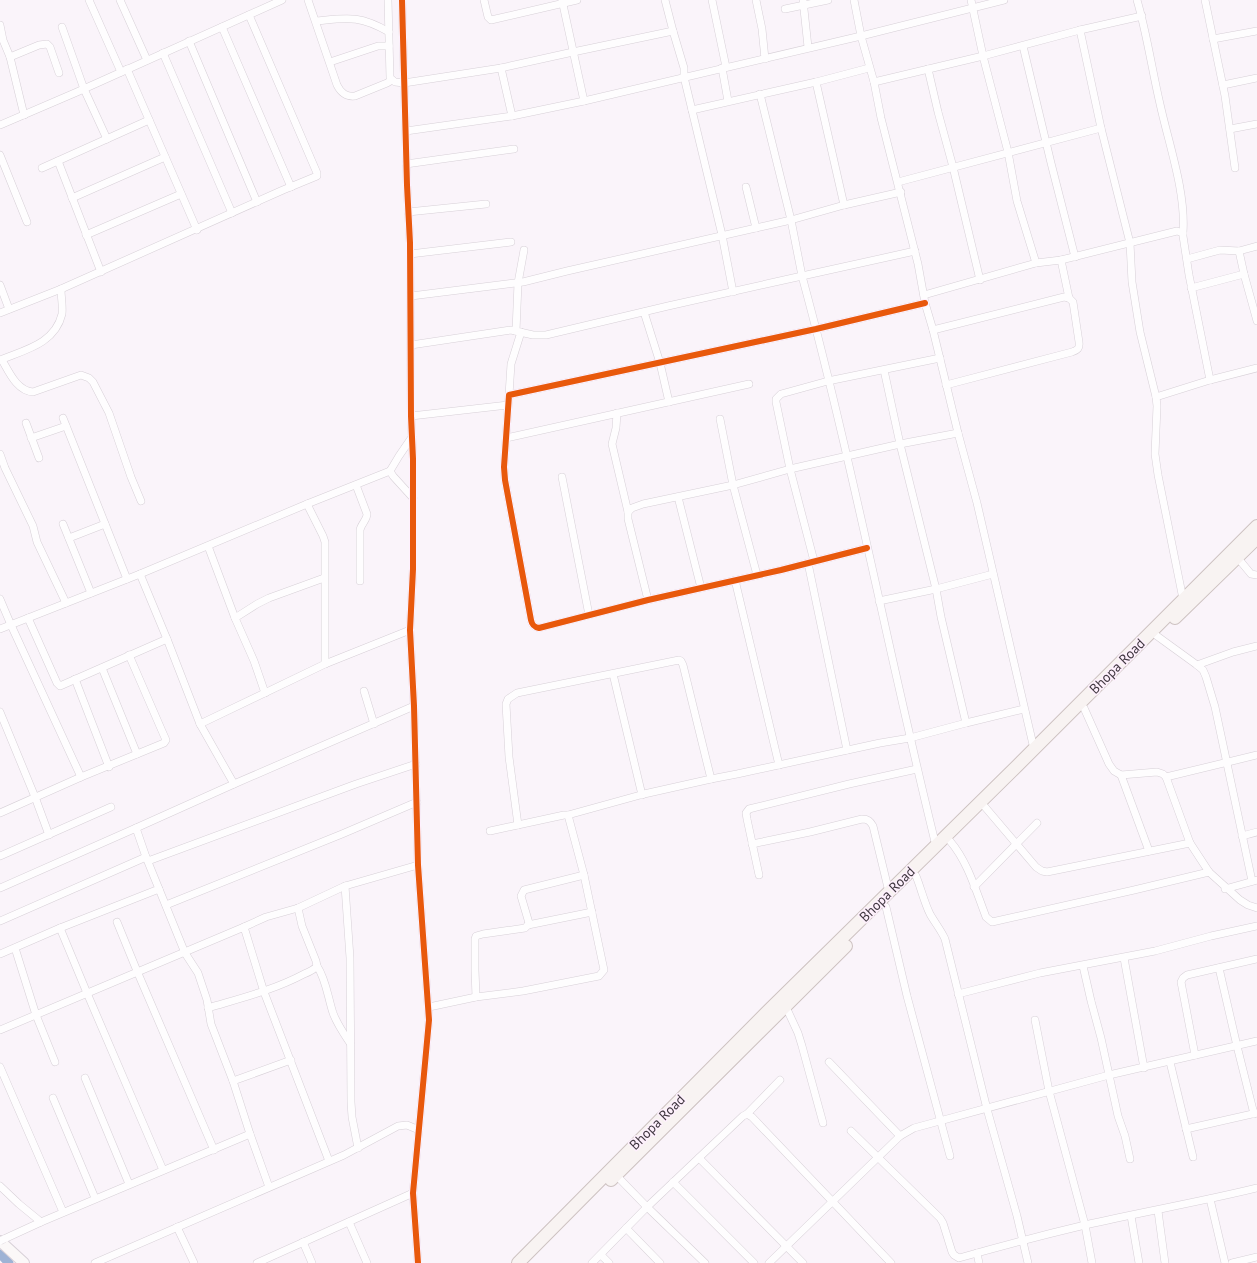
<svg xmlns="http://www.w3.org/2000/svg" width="1257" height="1263" font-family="'PT Sans',sans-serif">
<rect width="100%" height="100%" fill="#faf4fa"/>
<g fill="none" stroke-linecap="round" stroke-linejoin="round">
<polyline stroke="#9eb3d5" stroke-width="9" points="0,1254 9,1263"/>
<defs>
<g id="street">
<polyline points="89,0 121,72"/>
<polyline points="120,0 147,60"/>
<path d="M308,0L337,85C341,93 346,97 355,96L387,83L392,80"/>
<polyline points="388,0 390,78 395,82 404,83 501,68 573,52 673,31"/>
<polyline points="402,0 407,185 410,243 411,416 413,459 413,569 410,630 414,706 418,865 429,1020 413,1193 418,1263"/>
<polyline points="484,0 488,17 491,20 577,0"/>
<polyline points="562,0 584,101"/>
<polyline points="665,0 673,31 684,68 684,77 722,235 733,292"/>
<polyline points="712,0 726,67"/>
<polyline points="756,0 762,29 765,59"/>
<polyline points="803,0 808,47"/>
<polyline points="854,0 861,36 874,82 881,118 918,264 925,303 933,330 958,433 977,503 1034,749"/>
<polyline points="971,0 983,56 1008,152 1017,201 1036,263"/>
<path d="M1137,0C1147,34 1152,70 1160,104C1169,145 1186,192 1183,233"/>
<polyline points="1205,0 1225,96 1235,168"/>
<polyline points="785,9 828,0"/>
<path d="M316,21C348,18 359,15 389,32"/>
<polyline points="0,25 3,40 10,57 24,115"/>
<polyline points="62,27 84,89 107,139"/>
<polyline points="222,27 291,187"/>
<polyline points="1080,30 1101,128 1130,243 1132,282 1140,332 1156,397 1157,406 1155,454 1158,475 1183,599"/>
<polyline points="1213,39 1257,31"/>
<polyline points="189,41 257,202"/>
<polyline points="1023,46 1051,163 1075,257"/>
<polyline points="163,53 232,213"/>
<polyline points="10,57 39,45 47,44 50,47 59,73"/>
<polyline points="330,62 378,46 389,46"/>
<polyline points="501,68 512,116"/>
<polyline points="722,68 728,101"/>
<polyline points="127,69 197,230"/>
<polyline points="928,69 938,112 953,167 980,280"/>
<polyline points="816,82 844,205"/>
<polyline points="874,82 983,56 1080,30 1142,16"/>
<polyline points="1223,85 1257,78"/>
<polyline points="692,110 816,82 869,68"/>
<polyline points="0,125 77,92 282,0"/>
<polyline points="1230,129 1257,124"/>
<polyline points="406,131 512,116 584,101 861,36 1004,0"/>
<polyline points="0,155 27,222"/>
<polyline points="58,161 101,272"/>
<polyline points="406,164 514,149"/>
<polyline points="42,168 149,120"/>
<polyline points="898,182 1101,128"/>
<polyline points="746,187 756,228"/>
<polyline points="72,198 165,157"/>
<polyline points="408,212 486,204"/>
<polyline points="86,235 181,194"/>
<path d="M915,251L802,276C853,464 889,656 936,846"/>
<polyline points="1239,251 1244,274 1257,321"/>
<polyline points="410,254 511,242"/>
<polyline points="1187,259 1220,250 1239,251 1257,246"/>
<polyline points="1061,260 1069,298"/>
<polyline points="0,285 9,309"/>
<polyline points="1191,288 1244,274"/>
<polyline points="924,295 1036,263 1061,260 1177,231 1183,233 1183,236 1189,275 1210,380"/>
<polyline points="411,296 523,282 567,271 791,220 844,205 901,192"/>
<polyline points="644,312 660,363 669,402"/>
<polyline points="0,313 61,289 283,190 317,176 317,173 249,15"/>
<path d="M933,330L1064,297L1069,298L1073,302L1079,342C1080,349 1077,350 1072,352L946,385"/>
<polyline points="516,331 518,283 524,250"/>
<polyline points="411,345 511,330 533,335 546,335 668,306 802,276 791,220 760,94"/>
<path d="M0,360C24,350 55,344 62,314C63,306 61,297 61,289"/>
<path d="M2,360C9,372 17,391 33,392L81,375L89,378L93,382L109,413L131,477L141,501"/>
<polyline points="884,370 900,444 936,589 941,617 966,723"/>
<polyline points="509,395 511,364 521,332"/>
<polyline points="1156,397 1210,380 1257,368"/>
<polyline points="617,413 616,428 612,444 628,512"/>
<polyline points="411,416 508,405"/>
<polyline points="63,418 127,579"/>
<polyline points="720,419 733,485 757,575"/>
<polyline points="26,423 39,458"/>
<polyline points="412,437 399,456 390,471 393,476 413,498"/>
<polyline points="31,438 66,426"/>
<polyline points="506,438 749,384"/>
<polyline points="0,454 5,468 33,526 37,542 66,603"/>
<polyline points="562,477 589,615"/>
<path d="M356,485L367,514C367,520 361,524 360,530V581"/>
<polyline points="678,497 701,588"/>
<polyline points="307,504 323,536 325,542 325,664"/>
<polyline points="63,524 91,593"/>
<polyline points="69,538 105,524"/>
<polyline points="208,546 235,618"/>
<path d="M867,548L781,570L648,600L539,628C534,627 532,625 531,620L505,480L504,467L509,395L816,329L925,303"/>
<polyline points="1237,557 1251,574 1257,575"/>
<polyline points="814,561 790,469 776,402 776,399 781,394 828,381 940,358"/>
<polyline points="808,563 847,750"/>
<polyline points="140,574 167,639"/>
<polyline points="735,580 779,765"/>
<polyline points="0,599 11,625 81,777"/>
<polyline points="648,600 628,519 628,512 632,508 643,504 733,485 790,469 900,444 958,433"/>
<polyline points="879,601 936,589 993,574"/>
<polyline points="28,618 57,683 60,686 167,639 200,724 325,664 410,630"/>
<polyline points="0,629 140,574 307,504 390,471"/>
<polyline points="1157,636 1197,665 1203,670 1206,677 1215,707 1252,881"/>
<polyline points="1197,665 1233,652 1257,646"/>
<polyline points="102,668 137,754"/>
<polyline points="613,674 642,795"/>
<polyline points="75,679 109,767"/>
<polyline points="364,691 374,724"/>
<polyline points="265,693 254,661 235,618 257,604 269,598 324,578"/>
<polyline points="1079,703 1084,708 1109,764 1114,771 1121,775 1157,772 1163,774 1166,777 1190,843 1209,872 1240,900 1248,905 1257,908"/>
<polyline points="0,712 35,797 49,835"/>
<polyline points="200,724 234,784"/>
<polyline points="1121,775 1149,851"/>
<polyline points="1166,777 1257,755"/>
<polyline points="711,779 737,774 880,743 910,738 966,723 1024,709"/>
<polyline points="985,807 1036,867 1042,871 1047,872 1190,843"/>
<polyline points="0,813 81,777 164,743 166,740 162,731 129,655"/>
<polyline points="518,825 509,757 506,704 508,699 517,693 679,660 681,661 683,665 711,779 644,794 568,815"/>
<polyline points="136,828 234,784 414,706"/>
<polyline points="1242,836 1257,832"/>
<path d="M950,841C968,862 976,891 986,917L992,922L1134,890L1209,872"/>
<path d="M752,844L810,832L862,819C868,819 870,821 873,826L889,892"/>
<polyline points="0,856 111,807"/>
<polyline points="148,861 356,784 416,764"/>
<polyline points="759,875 747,819 746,813 749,809 849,784 917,769"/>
<path d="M916,876C921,888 924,902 930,914C935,923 941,930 945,939L987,1109L1017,1216L1028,1263"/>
<polyline points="974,887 1037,823"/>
<polyline points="0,888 136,828 146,857"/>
<polyline points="159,889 185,953 198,973 207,1000 211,1024 233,1081 250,1134 269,1187"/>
<polyline points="1225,889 1257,880"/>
<polyline points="166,905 342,834 417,802"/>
<polyline points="886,907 907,996 950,1156"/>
<polyline points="0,921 146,857 159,889 60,928 0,954"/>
<polyline points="117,922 137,971 214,1150"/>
<polyline points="528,925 592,912"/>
<polyline points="244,927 266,917 298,908 345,886"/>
<polyline points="60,928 87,993 163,1170"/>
<polyline points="15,948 36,1015 55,1062"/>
<polyline points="1124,958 1144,1068"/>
<path d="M317,966C326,979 328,998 333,1013C337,1024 344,1034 350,1043"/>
<polyline points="1083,966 1091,1001 1101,1038 1118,1116 1125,1136 1130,1159"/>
<polyline points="1219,968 1237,1046 1254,1114"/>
<polyline points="958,994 1040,973 1155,951 1211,936 1257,926"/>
<polyline points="476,997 475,970 475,939 476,936 483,934 525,928 528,925 529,923 521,896 524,890 584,875"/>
<polyline points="429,1007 476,997 523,991 599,976 604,970 584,875 568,815 564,815 490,831"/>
<polyline points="786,1007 798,1033 802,1046 823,1123"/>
<path d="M208,1008C241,998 274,990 304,974C309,972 314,970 317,966L316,961L302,926L298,908"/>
<polyline points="1035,1020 1049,1091 1085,1225 1092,1263"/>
<path d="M0,1030C81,995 163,962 244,927L264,992L329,1161"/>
<polyline points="1195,1055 1181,982 1183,978 1187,975 1257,959"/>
<polyline points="829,1062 900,1136"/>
<polyline points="1170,1062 1193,1157"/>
<polyline points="0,1067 63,1212"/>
<polyline points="85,1078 129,1184"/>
<polyline points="233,1081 291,1060"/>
<polyline points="53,1098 95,1198"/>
<polyline points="747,1114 780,1080"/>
<polyline points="1186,1129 1257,1113"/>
<path d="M851,1131L940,1218L943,1223L952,1252L954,1255L959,1258C1001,1246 1043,1235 1085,1225C1142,1212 1200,1202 1257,1188"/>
<polyline points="358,1148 352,1117 351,1102 350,958 345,886 418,865"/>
<polyline points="699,1158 803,1263"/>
<polyline points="614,1173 647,1207 705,1263"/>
<polyline points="673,1182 754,1263"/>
<polyline points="0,1186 19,1204 41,1222"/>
<polyline points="1210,1199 1225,1263"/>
<polyline points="1158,1211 1165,1263"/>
<polyline points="1131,1216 1139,1263"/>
<polyline points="349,1222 367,1263"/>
<polyline points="177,1227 194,1263"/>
<polyline points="626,1228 660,1263"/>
<polyline points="4,1239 41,1222 250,1134"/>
<polyline points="303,1242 312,1263"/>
<polyline points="977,1253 979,1263"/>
<polyline points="601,1255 609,1263"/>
<polyline points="95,1263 344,1155 398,1126 407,1125 419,1130"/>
<polyline points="257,1263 413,1193"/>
<polyline points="592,1263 647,1207 743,1116 747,1114 752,1117 891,1263"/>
<polyline points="769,1263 900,1136 914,1128 1109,1075 1257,1041"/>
<polyline points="1232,1263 1257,1257"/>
</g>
<polyline id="secondary" points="0,1241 24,1263"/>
<g id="primary">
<polyline points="1175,618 1257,538"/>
<polyline points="611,1180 846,946"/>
<polyline points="518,1263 767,1012 1018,765 1257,526"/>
</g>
</defs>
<use href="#street" stroke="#d7d0d7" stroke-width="8"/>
<use href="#secondary" stroke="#d7d0d7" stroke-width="12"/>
<use href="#primary" stroke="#cdc2c1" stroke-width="14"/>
<use href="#street" stroke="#fefdfe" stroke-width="7"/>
<use href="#secondary" stroke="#fbf8f8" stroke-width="10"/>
<use href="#primary" stroke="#f8f3f2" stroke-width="12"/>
<defs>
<polyline id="street-bridge" points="0,1241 4,1239"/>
</defs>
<use href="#street-bridge" stroke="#d7d0d7" stroke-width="8" stroke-linecap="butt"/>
<use href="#street-bridge" stroke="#fefdfe" stroke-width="7"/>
<defs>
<g id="cycleway">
<polyline points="402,0 407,185 410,243 411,416 413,459 413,569 410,630 414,706 418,865 429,1020 413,1193 418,1263"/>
<path d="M867,548L781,570L648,600L539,628C534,627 532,625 531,620L505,480L504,467L509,395L816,329L925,303"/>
</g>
</defs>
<use href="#cycleway" stroke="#fef0fd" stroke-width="8"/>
<use href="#cycleway" stroke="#e8590c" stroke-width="6"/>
</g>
<g text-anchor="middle" stroke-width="3" stroke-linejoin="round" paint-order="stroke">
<g font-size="14" fill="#423942" stroke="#fef0fd">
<text transform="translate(1117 666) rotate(-45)" y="5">Bhopa Road</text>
<text transform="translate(887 894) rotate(-45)" y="5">Bhopa Road</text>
<text transform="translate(657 1122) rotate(-45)" y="5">Bhopa Road</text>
</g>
</g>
</svg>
